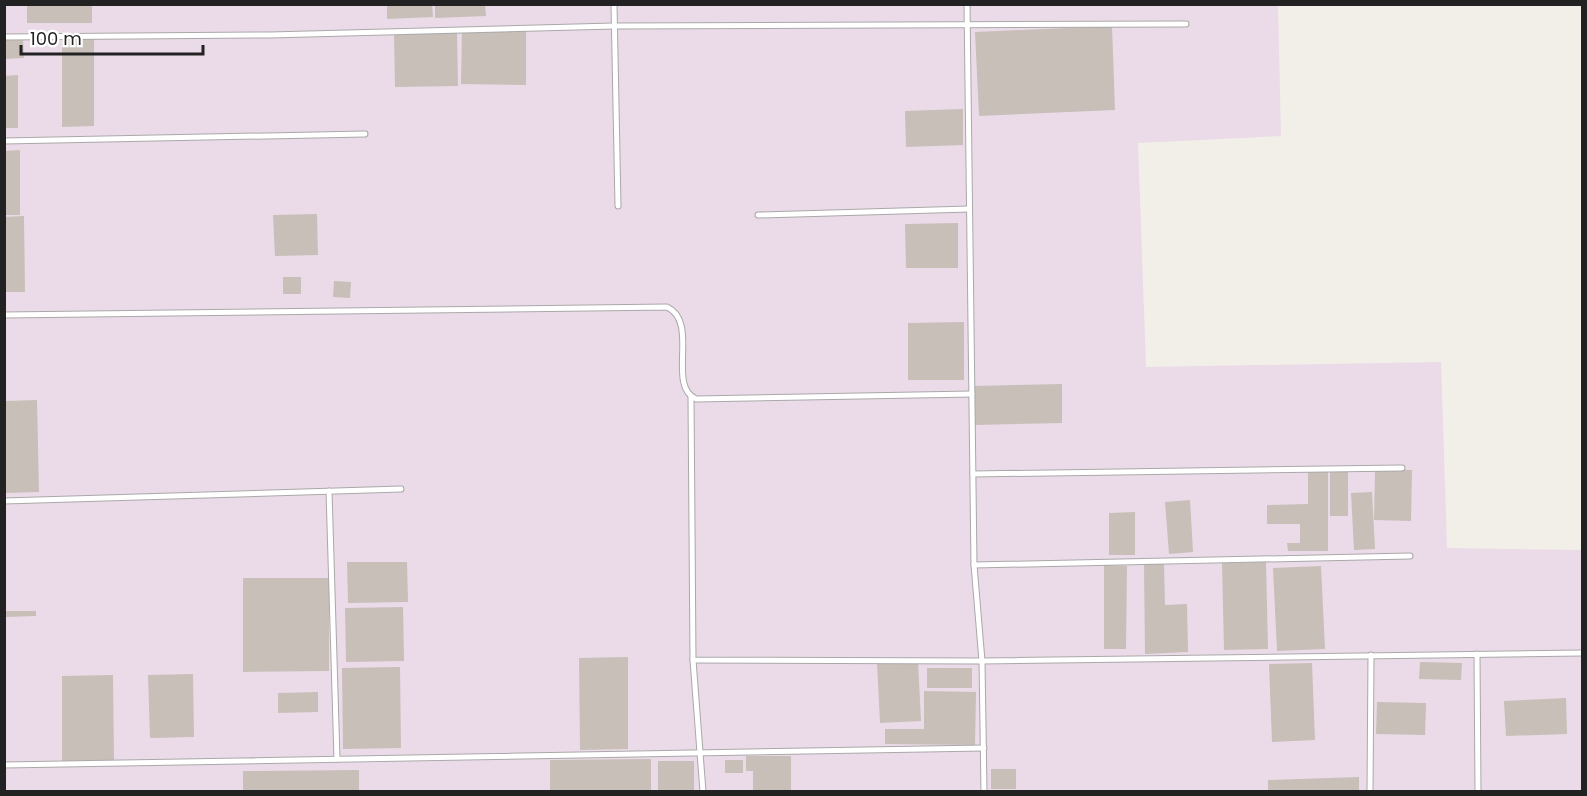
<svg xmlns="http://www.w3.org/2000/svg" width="1587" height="796" font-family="Poppins,sans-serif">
<rect width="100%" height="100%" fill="#f2efe9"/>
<polygon fill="#ebdbe8" points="5,5 1278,5 1281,136 1138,143 1146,367 1441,362 1447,548 1582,550 1582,791 5,792"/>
<g fill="#c7bfb8">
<rect x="27" y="4" width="65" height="19"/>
<polygon points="387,4 432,4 433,17 387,19"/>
<polygon points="435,4 485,4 486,16 435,18"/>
<polygon points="1112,26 1115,110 979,116 975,32"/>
<polygon points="462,29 526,30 526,85 461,84"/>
<polygon points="457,31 458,86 395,87 394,32"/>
<polygon points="62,35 94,35 94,126 62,127"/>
<polygon points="23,37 24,58 4,59 4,38"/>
<polygon points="18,75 18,128 4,128 4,76"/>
<polygon points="963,109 963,145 906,147 905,111"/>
<polygon points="20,150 20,215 4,215 4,151"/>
<polygon points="317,214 318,255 275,256 273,215"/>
<polygon points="24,216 25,292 4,292 4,217"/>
<polygon points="958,223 958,268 906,268 905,224"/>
<rect x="283" y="277" width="18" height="17"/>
<polygon points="334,281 351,282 350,298 333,297"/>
<polygon points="964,322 964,380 908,380 908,323"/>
<polygon points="1062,384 1062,423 975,425 974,386"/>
<polygon points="37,400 39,492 5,493 4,401"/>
<polygon points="1375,470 1412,470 1411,521 1374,520"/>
<polygon points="1308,471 1328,471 1328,551 1288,551 1287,543 1300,543 1300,524 1267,524 1267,505 1308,504"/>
<rect x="1330" y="471" width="18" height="45"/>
<polygon points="1372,492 1375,549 1354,550 1351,493"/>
<polygon points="1190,500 1193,552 1169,554 1165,502"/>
<polygon points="1135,512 1135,555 1109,555 1109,513"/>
<polygon points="347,562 407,562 408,602 348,603"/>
<polygon points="1266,562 1268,649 1224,650 1222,563"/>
<polygon points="1144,564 1164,564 1165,605 1187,604 1188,652 1145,654"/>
<polygon points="1104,565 1127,566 1126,649 1104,649"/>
<polygon points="1321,566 1325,649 1277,651 1273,568"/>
<polygon points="243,578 329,578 329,671 243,672"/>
<polygon points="403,607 404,661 346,662 345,608"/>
<polygon points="5,611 36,611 36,616 5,617"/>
<polygon points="628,657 628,749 580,750 579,658"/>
<polygon points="918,661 921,721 880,723 877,663"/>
<polygon points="1420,662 1462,663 1461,680 1419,679"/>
<polygon points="1312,663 1315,740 1272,742 1269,664"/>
<polygon points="400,667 401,748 343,749 342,668"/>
<rect x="927" y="668" width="45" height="20"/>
<polygon points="193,674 194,737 150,738 148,675"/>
<polygon points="113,675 114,761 62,762 62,676"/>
<polygon points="924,691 976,692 975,745 885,744 885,729 924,729"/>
<polygon points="318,692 318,712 278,713 278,693"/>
<polygon points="1566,698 1567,734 1506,736 1504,701"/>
<polygon points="1377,702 1426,703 1425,735 1376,734"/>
<polygon points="746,756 791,756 791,792 753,792 753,771 746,771"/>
<polygon points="651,759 651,790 550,791 550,760"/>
<rect x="725" y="760" width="18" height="13"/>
<rect x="658" y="761" width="36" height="31"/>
<rect x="991" y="769" width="25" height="20"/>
<polygon points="359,770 359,792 243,792 243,771"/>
<polygon points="1359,777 1359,792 1268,792 1268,780"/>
</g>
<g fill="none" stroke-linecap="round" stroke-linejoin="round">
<defs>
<g id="service">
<polyline points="614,4 618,206"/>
<polyline points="967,4 974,565 982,661 984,792"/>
<polyline points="4,37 270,35 614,26 1186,24"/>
<polyline points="4,141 365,134"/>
<polyline points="758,215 969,209"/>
<path d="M4,315L667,307C700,322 666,386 696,399L972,394"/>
<polyline points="691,397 693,660 982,661 1582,653"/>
<polyline points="973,474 1402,468"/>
<polyline points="329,491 337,759"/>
<polyline points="4,501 401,489"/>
<polyline points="974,565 1410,556"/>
<polyline points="1477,654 1478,792"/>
<polyline points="693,660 703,792"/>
<polyline points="4,765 984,748"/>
<polyline points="1370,792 1371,655"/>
</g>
</defs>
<use href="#service" stroke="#a9a9a9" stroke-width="7"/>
<use href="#service" stroke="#fff" stroke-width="5"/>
</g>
<rect width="1587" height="796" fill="none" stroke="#222222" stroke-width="12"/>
<path d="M21 45v9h182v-9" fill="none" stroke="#222222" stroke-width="3"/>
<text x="30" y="45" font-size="18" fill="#222222" stroke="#ffffff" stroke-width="4.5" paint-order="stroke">100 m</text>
</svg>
